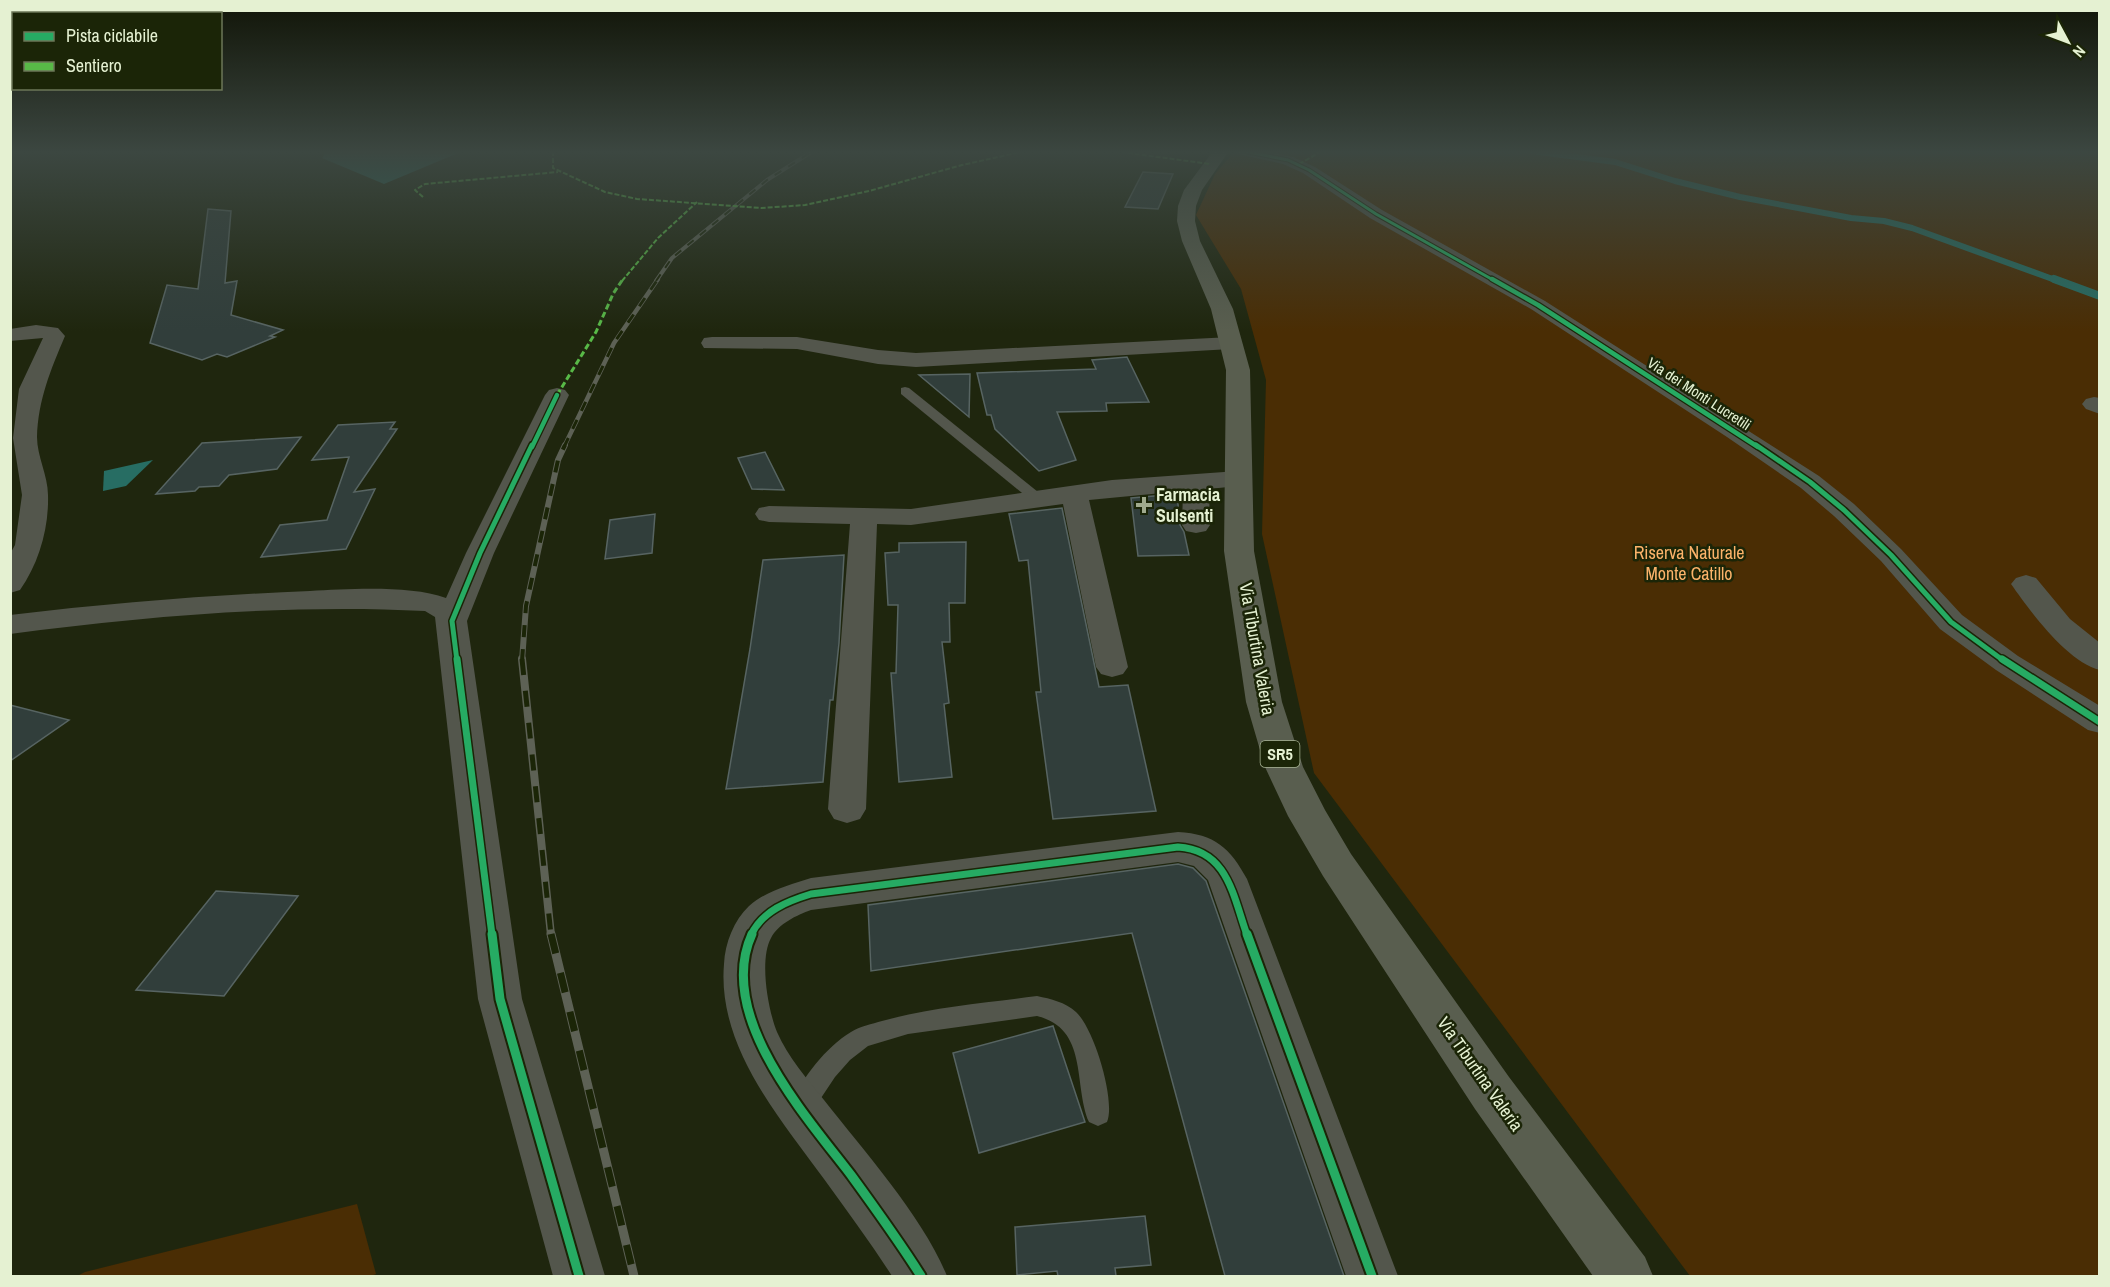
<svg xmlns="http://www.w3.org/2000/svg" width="2110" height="1287" font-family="'Archivo Narrow',sans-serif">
<rect width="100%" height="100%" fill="#1f260e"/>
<g fill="#4a2d04">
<polygon points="1235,151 2099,151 2099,1276 1690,1276 1314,773 1262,534 1266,380 1241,289 1196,215 1215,174"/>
<polygon points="357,1204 376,1274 371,1276 77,1276 85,1272"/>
</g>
<g fill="#276d63">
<polygon points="327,151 463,151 384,184 322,158"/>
<polygon points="153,460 126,486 103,491 104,471"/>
</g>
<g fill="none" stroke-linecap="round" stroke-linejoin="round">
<polyline stroke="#276d63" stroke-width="6" points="1532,151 1615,162 1675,181 1740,197 1851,218 1884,221 1912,228 2058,281"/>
<polyline stroke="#276d63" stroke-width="8" points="2054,279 2100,296"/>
</g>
<g fill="#313e3b" stroke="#576462" stroke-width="1.5">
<polygon points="1143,172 1173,174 1158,209 1125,207"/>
<polygon points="208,209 231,211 225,283 237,281 231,315 283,330 270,336 275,337 227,357 217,354 202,360 150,343 167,285 198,289"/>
<polygon points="1127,357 1149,402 1106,403 1107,411 1057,412 1076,460 1039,471 995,429 991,415 987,415 977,373 1096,369 1092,360"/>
<polygon points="970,374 969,417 919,375"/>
<polygon points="395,422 390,429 397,429 354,492 375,489 346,549 261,557 280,525 327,520 349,457 312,460 338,425"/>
<polygon points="301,437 277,469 229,475 219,486 199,487 195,491 156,494 202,443"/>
<polygon points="765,452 784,490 752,489 738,458"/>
<polygon points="1177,494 1180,525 1184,532 1189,555 1138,556 1131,498"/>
<polygon points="1062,508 1099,687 1128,685 1156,811 1053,819 1036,692 1041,692 1028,560 1019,561 1009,514"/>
<polygon points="655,514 652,553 605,559 610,520"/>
<polygon points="966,542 965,603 949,603 950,642 942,642 949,703 944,704 952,777 899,782 891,673 896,673 898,605 888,605 885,553 899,552 899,543"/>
<polygon points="844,555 839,643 833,700 830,700 823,782 726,789 750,649 763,560"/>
<polygon points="10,705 69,720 10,761"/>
<polygon points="1178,864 1193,868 1206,881 1344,1276 1225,1276 1132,933 871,971 868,905"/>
<polygon points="216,891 298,896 224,996 136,990"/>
<polygon points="1053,1026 1085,1122 979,1153 953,1053"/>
<polygon points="1145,1216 1151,1265 1115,1268 1116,1276 1058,1276 1057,1271 1017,1275 1015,1227"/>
</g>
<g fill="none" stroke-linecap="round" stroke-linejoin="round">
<g fill="#53564c" fill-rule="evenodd">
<polygon points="905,387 909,388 1043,496 1045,499 1043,502 1033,502 901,394 901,388"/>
<path d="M1037,996C1051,999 1065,1002 1076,1012C1094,1028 1116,1101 1107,1122L1098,1126L1089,1122C1073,1084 1089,1029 1037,1016L908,1034L868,1046L850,1060L835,1077L811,1113L802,1116L793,1113L790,1105C802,1078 826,1047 851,1032C860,1026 872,1024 882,1021C932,1007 985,1003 1037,996Z"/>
</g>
<g fill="#53564c" fill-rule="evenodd">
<polygon points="1235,151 1264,151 1293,157 1315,167 1382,210 1545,301 1819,476 1854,504 1901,549 1962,615 2018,656 2100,706 2100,733 2088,730 1996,670 1940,629 1881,561 1834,516 1801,488 1727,437 1531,309 1370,218 1303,173 1283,164 1238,154"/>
<path d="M36,325L58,328L65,336C51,369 38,400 37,437C37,456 48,476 48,495C49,528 39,563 20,590L10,593V554L15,545L22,495L13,438L19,389L43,338L10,341V329Z"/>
<polygon points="712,337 797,337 878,350 916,353 1231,337 1239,338 1242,343 1239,348 1231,349 916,367 878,364 797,349 704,348 701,343 704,338"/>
<path d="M557,388L565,390L569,395L494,553L467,621L522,999L605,1276H553L478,999L435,617L425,611C287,604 147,616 10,634V615C110,603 210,595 310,591C349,589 410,585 446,598L466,553L545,395L549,390Z"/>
<polygon points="2094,397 2100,398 2100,414 2086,409 2082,404 2086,399"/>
<polygon points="1238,471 1247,473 1251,479 1247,485 1209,489 1210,525 1206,531 1196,533 1186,531 1182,525 1183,491 1089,500 1128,667 1123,674 1112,677 1101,674 1096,667 1063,504 911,525 877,524 866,809 860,819 847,823 834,819 828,809 850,524 769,522 759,520 755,514 759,508 769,506 911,509 1112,480"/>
<path d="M2026,575L2036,578L2070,619L2100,643V670C2067,662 2030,611 2011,584L2016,578Z"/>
<path d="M1178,832C1215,834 1230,848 1247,879L1398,1276H1346L1208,880L1194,866L1178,862L811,910C797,915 778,924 771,938C759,960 768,1010 777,1032C788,1057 807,1079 824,1100C864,1151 923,1217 947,1276H892C871,1243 847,1211 824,1179C779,1117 717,1046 724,964C725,943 734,920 749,906C766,891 789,885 811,878Z"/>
</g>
<polygon fill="#595e4f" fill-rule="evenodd" points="1213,151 1229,151 1202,190 1196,206 1195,221 1200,241 1233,309 1250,370 1254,551 1282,702 1303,767 1325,810 1351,854 1509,1077 1645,1257 1653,1276 1593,1276 1475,1109 1323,876 1288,816 1265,767 1246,702 1224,551 1226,370 1211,309 1182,241 1177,221 1178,206 1184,190"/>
<defs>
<polyline id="rail-far4" points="656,281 672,258 767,180 813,151"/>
<polyline id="rail-far3" points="564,447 614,343 658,279"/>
<polyline id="rail-far2" points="522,661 526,606 558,460 565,445"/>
<polyline id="rail-far1" points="522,659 551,935"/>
<polyline id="rail" points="551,934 634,1276"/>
</defs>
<use href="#rail-far4" stroke="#5d6155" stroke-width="4"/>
<use href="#rail-far3" stroke="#5d6155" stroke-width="4.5"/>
<use href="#rail-far2" stroke="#5d6155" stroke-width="6"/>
<use href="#rail-far1" stroke="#5d6155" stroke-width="8"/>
<use href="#rail" stroke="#5d6155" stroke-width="9"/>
<use href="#rail-far4" stroke="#1b2507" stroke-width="2" stroke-dasharray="8" stroke-linecap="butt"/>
<use href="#rail-far3" stroke="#1b2507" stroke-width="3" stroke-dasharray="10" stroke-linecap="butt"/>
<use href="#rail-far2" stroke="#1b2507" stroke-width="4" stroke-dasharray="12" stroke-linecap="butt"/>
<use href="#rail-far1" stroke="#1b2507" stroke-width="5" stroke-dasharray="16" stroke-linecap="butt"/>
<use href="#rail" stroke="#1b2507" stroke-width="7" stroke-dasharray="20" stroke-linecap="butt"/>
<g stroke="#58b947" stroke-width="2" stroke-dasharray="5 2" stroke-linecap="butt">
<polyline points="553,151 553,168 605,192 637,199 762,208 805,205 869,191 962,165 1025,151"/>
<polyline points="1114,151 1210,164"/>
<polyline points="1299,164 1322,151"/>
<polyline points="423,197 415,190 425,184 558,172"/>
<polyline points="622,281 658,238 697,202"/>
</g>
<polyline stroke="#58b947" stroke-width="3" stroke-dasharray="6 3" stroke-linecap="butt" points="557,395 596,332 613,294 623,279"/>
<defs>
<polyline id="cycleway-far4" points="1243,151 1288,160 1309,170 1376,214 1495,281"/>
<g id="cycleway-far3">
<polyline points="1492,279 1538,305 1758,447"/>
<polyline points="532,447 557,395"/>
</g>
<g id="cycleway-far2">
<polyline points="1756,445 1810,482 1844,510 1891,555 1951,622 2004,661"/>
<polyline points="457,661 452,621 480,553 532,445"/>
</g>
<g id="cycleway-far1">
<polyline points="457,659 492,935"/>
<polyline points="2002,659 2100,722"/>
<path d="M751,935C762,911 788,901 811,894L1178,847C1228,850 1233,896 1247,935"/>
</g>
<g id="cycleway">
<polyline points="492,934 500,999 579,1276"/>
<path d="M752,934C715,1015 805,1115 851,1175C875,1208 899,1241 921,1276"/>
<polyline points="1247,934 1372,1276"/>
</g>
</defs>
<use href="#cycleway-far4" stroke="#1b2507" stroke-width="5"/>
<use href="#cycleway-far3" stroke="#1b2507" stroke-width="7"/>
<use href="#cycleway-far2" stroke="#1b2507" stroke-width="8"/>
<use href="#cycleway-far1" stroke="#1b2507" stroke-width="10"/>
<use href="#cycleway" stroke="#1b2507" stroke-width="13"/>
<use href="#cycleway-far4" stroke="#26ab63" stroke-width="3"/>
<use href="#cycleway-far3" stroke="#26ab63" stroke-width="4.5"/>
<use href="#cycleway-far2" stroke="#26ab63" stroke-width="5"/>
<use href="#cycleway-far1" stroke="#26ab63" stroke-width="7"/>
<use href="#cycleway" stroke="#26ab63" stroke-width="9"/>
</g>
<linearGradient id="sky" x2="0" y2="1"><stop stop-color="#111508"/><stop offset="0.46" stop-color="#3c4741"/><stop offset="1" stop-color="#3c4741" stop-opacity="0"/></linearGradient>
<rect width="2110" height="331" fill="url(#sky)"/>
<path fill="#a0aa8d" stroke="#1b2507" stroke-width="2" d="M1141 496h6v6h6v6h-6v6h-6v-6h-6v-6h6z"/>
<g text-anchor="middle" stroke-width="5" stroke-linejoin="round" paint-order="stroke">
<g font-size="15" fill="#e5f1d2" stroke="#1b2507">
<text transform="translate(1699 394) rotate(33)" y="5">Via dei Monti Lucretili</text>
</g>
<rect fill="#1b2507" stroke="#a8b495" stroke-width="1.5" x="1260.5" y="741" width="39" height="26" rx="4.5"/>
<g font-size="16" font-weight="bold" fill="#e5f1d2">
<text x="1280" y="760">SR5</text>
</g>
<g font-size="18" font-weight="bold" fill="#e5f1d2" stroke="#1b2507" text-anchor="start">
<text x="1156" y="501">Farmacia<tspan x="1156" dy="21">Sulsenti</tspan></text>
</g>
<g font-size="18" fill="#fcb36a" stroke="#1b2507">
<text x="1689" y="559">Riserva Naturale<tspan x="1689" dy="21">Monte Catillo</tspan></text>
</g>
<g font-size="18" fill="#e5f1d2" stroke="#1b2507">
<text transform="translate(1257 649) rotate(80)" y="6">Via Tiburtina Valeria</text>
<text transform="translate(1480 1074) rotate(55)" y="6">Via Tiburtina Valeria</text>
</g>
</g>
<rect width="2110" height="1287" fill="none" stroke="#e5f1d2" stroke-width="24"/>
<rect x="12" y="12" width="210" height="78" fill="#1b2507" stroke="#6c7758" stroke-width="1.5"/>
<rect x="24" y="32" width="30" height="9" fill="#26ab63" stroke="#6c7758" stroke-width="1.5"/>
<text x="66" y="42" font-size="18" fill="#e5f1d2">Pista ciclabile</text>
<rect x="24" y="62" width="30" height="9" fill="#58b947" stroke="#6c7758" stroke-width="1.5"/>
<text x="66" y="72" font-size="18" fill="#e5f1d2">Sentiero</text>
<g transform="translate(2068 42) rotate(131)" stroke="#1b2507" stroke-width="4.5" paint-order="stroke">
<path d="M0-4.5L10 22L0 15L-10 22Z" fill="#e5f1d2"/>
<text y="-9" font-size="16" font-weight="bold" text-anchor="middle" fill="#e5f1d2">N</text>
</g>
</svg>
